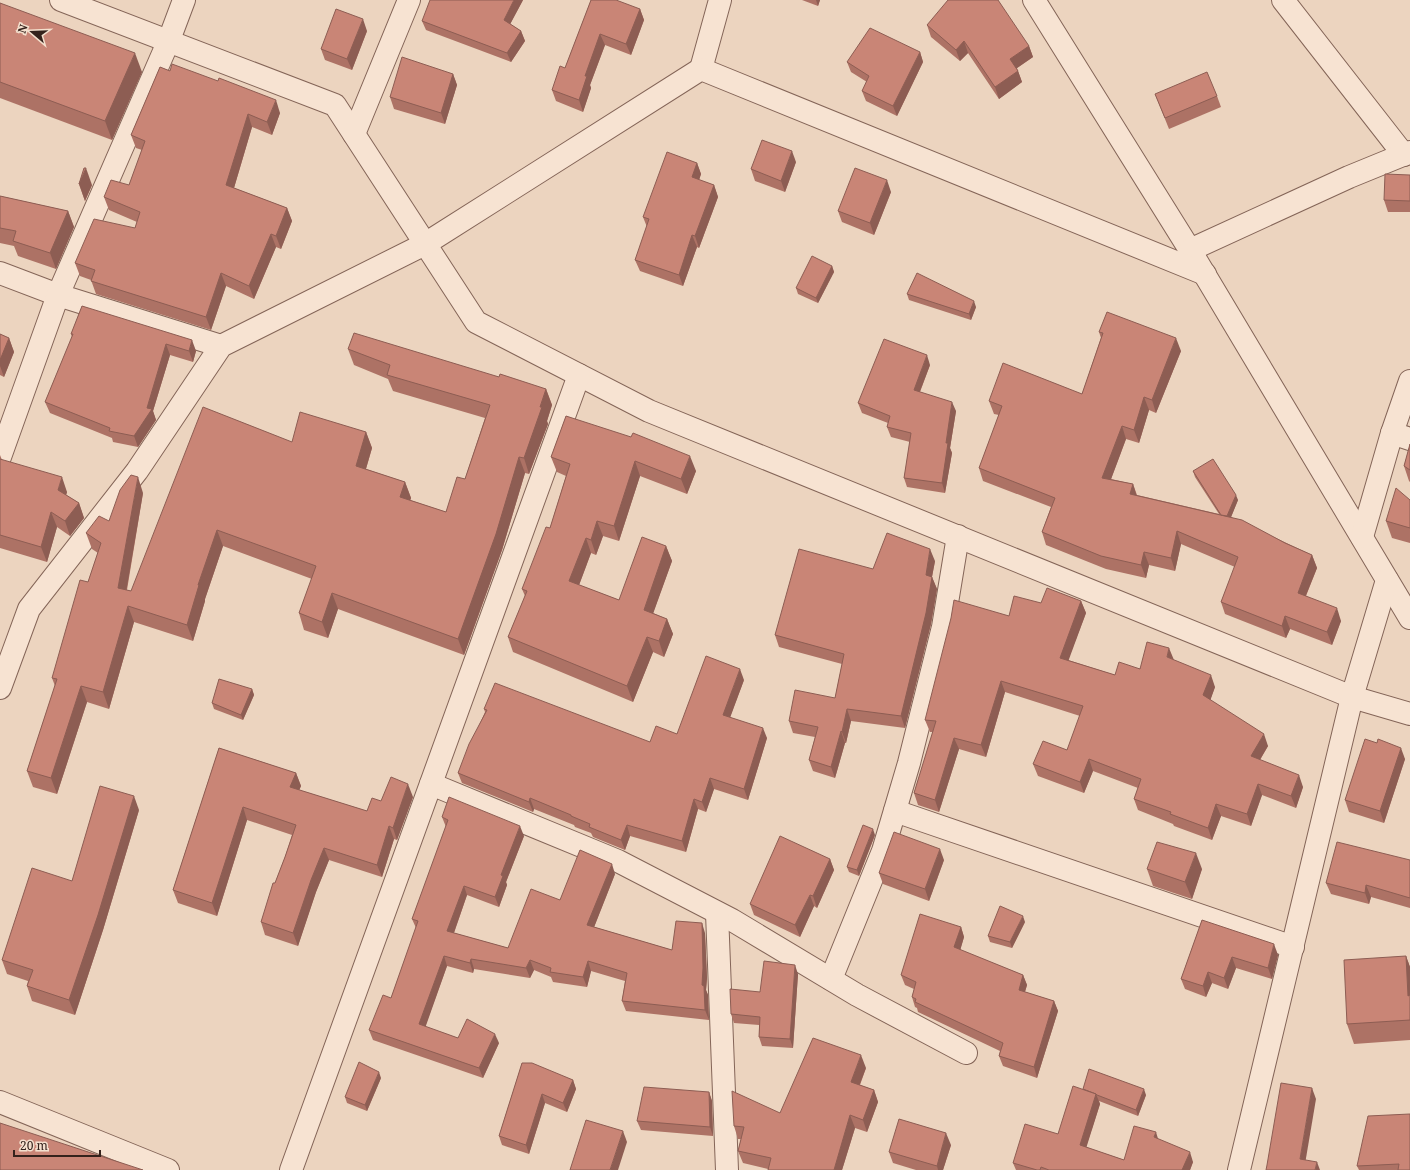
<svg xmlns="http://www.w3.org/2000/svg" width="1410" height="1170" font-family="'Noto Serif',serif">
<rect width="100%" height="100%" fill="#ecd4bf"/>
<g fill="none" stroke-linecap="round" stroke-linejoin="round">
<defs>
<g id="minor">
<polyline points="61,0 335,105 476,322 649,411 1352,697 1410,714"/>
<polyline points="1034,0 1190,250 1410,618"/>
<polyline points="1283,0 1404,155"/>
<polyline points="701,69 720,0"/>
<polyline points="354,134 409,0"/>
<polyline points="1190,250 1349,177 1410,152"/>
<polyline points="0,273 58,295 221,346"/>
<polyline points="1392,433 1410,439"/>
<polyline points="0,457 58,295 169,40 184,0"/>
<polyline points="1362,537 1392,433 1410,381"/>
<polyline points="0,688 29,609 137,471 221,346 425,244 701,69 1205,274"/>
<polyline points="431,784 618,861 732,920 857,995 966,1053"/>
<polyline points="895,811 1293,947"/>
<polyline points="717,913 727,1170"/>
<polyline points="831,979 883,851 909,763 943,627 958,536"/>
<polyline points="0,1102 168,1170"/>
<polyline points="291,1170 579,375"/>
<polyline points="1239,1170 1352,697 1387,580"/>
</g>
</defs>
<use href="#minor" stroke="#846558" stroke-width="24"/>
<use href="#minor" stroke="#f7e3d2" stroke-width="22"/>
</g>
<g fill="#ad7265">
<polygon points="523,0 510,24 521,31 525,41 511,62 426,30 422,21"/>
<polygon points="591,0 640,9 644,20 631,55 605,45 590,85 591,88 583,112 556,101 552,90 565,68"/>
<polygon points="802,0 820,0 818,6"/>
<polygon points="0,3 142,72 112,140 0,98"/>
<polygon points="927,25 1029,46 1033,57 1017,68 1018,71 1022,82 999,99 968,53 960,61 931,37"/>
<polygon points="367,31 352,70 325,60 321,49"/>
<polygon points="920,52 923,62 897,116 866,101 862,91 867,82 851,72 847,62"/>
<polygon points="160,67 280,113 272,135 252,127 234,188 287,208 292,221 281,249 276,247 254,299 226,286 211,330 96,294 91,280 80,276 75,263 135,228 137,222 109,210 104,197 129,185 142,150 136,148 131,135"/>
<polygon points="453,74 457,85 445,124 394,109 390,97"/>
<polygon points="1155,94 1217,96 1221,107 1169,129"/>
<polygon points="796,162 785,192 755,181 751,169"/>
<polygon points="697,163 701,174 699,180 714,185 718,197 699,248 697,247 683,286 640,271 635,260 647,227 643,217"/>
<polygon points="1410,175 1410,212 1388,212 1384,200"/>
<polygon points="79,184 92,185 85,201"/>
<polygon points="891,192 874,235 842,222 838,211"/>
<polygon points="0,196 68,211 74,227 56,269 18,256 14,246 0,243"/>
<polygon points="832,266 834,272 818,303 798,294 796,288"/>
<polygon points="907,294 976,307 971,320 909,300"/>
<polygon points="82,306 196,351 193,362 170,355 153,411 156,420 138,447 113,442 112,438 50,413 45,402 72,337 71,334"/>
<polygon points="1099,332 1181,351 1156,413 1149,410 1139,443 1126,439 1111,479 1133,484 1137,495 1219,514 1195,477 1193,471 1238,500 1231,517 1312,555 1317,568 1306,596 1341,621 1332,645 1290,629 1286,638 1225,614 1221,602 1235,567 1181,544 1175,571 1149,565 1146,578 1106,569 1046,545 1042,532 1051,507 983,481 979,468 999,415 994,414 989,401 1082,394 1101,338"/>
<polygon points="0,334 9,338 14,352 4,377 0,375"/>
<polygon points="348,349 499,377 546,389 552,405 547,421 548,424 529,474 525,473 502,550 464,655 338,609 328,638 304,630 299,613 312,579 223,546 205,599 205,601 193,641 134,622 109,709 87,702 57,794 33,787 27,771 55,686 52,678 88,582 98,553 92,549 86,533 109,521 143,493 127,590 131,591 292,442 366,432 372,448 366,469 405,482 411,498 410,500 446,512 465,479 485,418 393,391 388,379 354,365"/>
<polygon points="930,365 920,392 956,411 950,448 952,453 945,493 907,487 904,478 910,442 891,437 887,427 888,423 862,413 858,403"/>
<polygon points="566,416 696,471 687,494 640,476 619,541 603,536 596,555 591,553 579,585 619,600 666,546 672,561 653,613 667,619 673,634 664,657 653,652 633,702 513,652 508,637 525,596 522,589 550,528 566,476 557,472 551,457"/>
<polygon points="1410,444 1410,482 1409,481 1404,466"/>
<polygon points="0,455 2,460 67,492 66,495 79,503 84,518 70,536 57,527 47,562 0,548"/>
<polygon points="1410,500 1410,543 1392,538 1386,521"/>
<polygon points="935,561 932,577 937,589 931,624 905,728 851,721 846,743 845,743 835,778 813,771 809,760 815,737 793,733 789,721 835,698 842,664 779,647 775,635 873,569"/>
<polygon points="1081,601 1086,613 1068,660 1115,675 1174,660 1215,687 1210,700 1268,746 1260,760 1303,787 1296,808 1262,795 1251,826 1221,816 1212,840 1174,826 1173,824 1138,810 1134,799 1138,788 1093,771 1084,793 1038,776 1033,764 1067,750 1080,716 1005,692 986,757 959,749 939,812 918,805 914,793 933,732 930,732 925,720 1009,616 1041,603"/>
<polygon points="744,680 730,717 767,738 748,800 714,789 706,812 698,809 686,852 630,836 625,850 593,837 591,833 575,827 574,825 534,809 533,812 462,783 458,773 485,712 484,709 650,742 677,734"/>
<polygon points="252,689 254,695 243,720 214,709 212,703"/>
<polygon points="1377,743 1405,759 1384,823 1349,812 1345,800"/>
<polygon points="219,748 296,773 301,786 299,790 367,811 381,801 413,797 397,840 394,839 382,877 329,860 316,892 298,946 265,935 261,922 275,883 285,857 292,835 247,820 217,916 178,903 173,890"/>
<polygon points="139,810 103,930 75,1015 32,1001 27,986 28,981 7,974 2,960 72,881"/>
<polygon points="442,817 524,836 506,882 507,885 499,907 467,895 454,933 508,948 560,900 615,874 594,927 672,950 705,933 707,978 706,990 708,995 709,1020 626,1011 622,1001 625,981 591,971 587,987 553,982 551,977 534,970 530,978 474,969 473,973 447,966 425,1027 458,1038 499,1043 483,1078 373,1040 369,1030 391,998 416,928 412,919 446,827"/>
<polygon points="875,835 859,876 849,872 847,867"/>
<polygon points="830,859 834,870 817,908 814,906 800,937 754,915 750,904"/>
<polygon points="944,860 929,901 883,884 879,873"/>
<polygon points="1410,860 1410,908 1371,897 1369,904 1331,894 1326,883"/>
<polygon points="1147,869 1202,869 1192,899 1153,886"/>
<polygon points="1202,920 1278,955 1272,979 1236,968 1228,989 1212,983 1206,997 1185,989 1181,979"/>
<polygon points="1025,922 1012,948 990,942 988,936"/>
<polygon points="961,927 964,937 960,950 1023,975 1027,985 1025,992 1054,1001 1058,1011 1037,1078 1003,1066 999,1056 1000,1051 918,1012 917,1008 915,1007 912,997 914,989 905,985 901,975"/>
<polygon points="1406,956 1410,967 1410,1040 1354,1044 1347,1024"/>
<polygon points="798,974 793,1048 762,1046 759,1037 759,1025 734,1023 731,1014 760,992"/>
<polygon points="522,1063 573,1080 576,1089 567,1112 545,1103 529,1154 502,1145 499,1136"/>
<polygon points="866,1068 860,1085 874,1090 878,1102 867,1132 855,1128 842,1170 768,1170 768,1169 743,1163 738,1151 741,1139 738,1139 734,1126 780,1113"/>
<polygon points="381,1078 367,1111 347,1103 345,1097"/>
<polygon points="1083,1089 1146,1095 1138,1116 1099,1101 1100,1104 1086,1147 1124,1160 1158,1139 1193,1162 1190,1170 1016,1170 1013,1163 1058,1134"/>
<polygon points="709,1092 712,1101 713,1136 641,1130 637,1121"/>
<polygon points="1410,1114 1410,1170 1359,1170 1357,1166"/>
<polygon points="951,1145 943,1170 916,1170 893,1163 889,1152"/>
</g>
<g fill="#8d5d53">
<polygon points="514,0 523,0 507,30 504,20"/>
<polygon points="816,0 820,0 818,6"/>
<polygon points="640,9 644,20 631,55 626,44"/>
<polygon points="363,19 367,31 352,70 347,59"/>
<polygon points="521,31 525,41 511,62 507,53"/>
<polygon points="600,34 605,45 590,85 591,88 583,112 579,100 585,76"/>
<polygon points="964,41 968,53 960,61 956,50"/>
<polygon points="1029,46 1033,57 1014,70 1010,59"/>
<polygon points="920,52 923,62 897,116 893,106"/>
<polygon points="135,53 142,72 112,140 105,121"/>
<polygon points="1018,71 1022,82 999,99 995,87"/>
<polygon points="453,74 457,85 445,124 441,113"/>
<polygon points="276,100 280,113 272,135 267,122"/>
<polygon points="248,114 252,127 231,198 226,185"/>
<polygon points="792,151 796,162 785,192 781,181"/>
<polygon points="697,163 701,174 696,189 692,177"/>
<polygon points="86,168 92,185 85,201 79,184"/>
<polygon points="887,180 891,192 874,235 870,223"/>
<polygon points="714,185 718,197 699,248 695,236"/>
<polygon points="287,208 292,221 281,249 276,236"/>
<polygon points="68,211 74,227 56,269 50,253"/>
<polygon points="271,234 276,247 254,299 249,286"/>
<polygon points="692,235 697,247 683,286 679,275"/>
<polygon points="832,266 834,272 818,303 816,298"/>
<polygon points="221,273 226,286 211,330 206,317"/>
<polygon points="974,301 976,307 971,320 969,314"/>
<polygon points="9,338 14,352 4,377 0,366 0,360"/>
<polygon points="1176,338 1181,351 1156,413 1152,400"/>
<polygon points="192,340 196,351 193,362 189,351"/>
<polygon points="166,344 170,355 153,411 156,420 138,447 134,436 147,408"/>
<polygon points="927,355 930,365 917,399 914,390"/>
<polygon points="546,389 552,405 547,421 548,424 529,474 524,458"/>
<polygon points="1144,397 1149,410 1139,443 1134,430"/>
<polygon points="952,402 956,411 950,448 952,453 945,493 942,483 946,443"/>
<polygon points="1122,426 1126,439 1107,490 1102,478"/>
<polygon points="366,432 372,448 362,482 356,466"/>
<polygon points="690,456 696,471 687,494 681,479"/>
<polygon points="519,457 525,473 502,550 464,655 458,639"/>
<polygon points="635,461 640,476 619,541 614,526"/>
<polygon points="62,477 67,492 63,505 58,490"/>
<polygon points="138,477 143,493 124,604 118,588"/>
<polygon points="405,482 411,498 406,513 400,497"/>
<polygon points="1133,484 1137,497 1130,494"/>
<polygon points="1236,495 1238,500 1227,527 1225,521"/>
<polygon points="79,503 84,518 70,536 65,521"/>
<polygon points="51,512 57,527 47,562 41,547"/>
<polygon points="597,521 603,536 596,555 591,540"/>
<polygon points="217,530 223,546 205,599 205,601 193,641 187,625 198,585"/>
<polygon points="1177,531 1181,544 1175,571 1171,558"/>
<polygon points="586,538 591,553 575,596 569,581"/>
<polygon points="666,546 672,561 649,625 644,610"/>
<polygon points="930,549 935,561 930,587 926,575"/>
<polygon points="1144,552 1149,565 1146,578 1141,565"/>
<polygon points="1312,555 1317,568 1302,605 1298,593"/>
<polygon points="932,577 937,589 931,624 905,728 901,716"/>
<polygon points="332,593 338,609 328,638 322,622"/>
<polygon points="1081,601 1086,613 1065,670 1060,658"/>
<polygon points="128,606 134,622 109,709 103,692"/>
<polygon points="1337,608 1341,621 1332,645 1327,632"/>
<polygon points="1285,616 1290,629 1286,638 1282,626"/>
<polygon points="667,619 673,634 664,657 659,641"/>
<polygon points="647,637 653,652 633,702 627,686"/>
<polygon points="1169,648 1174,660 1167,657"/>
<polygon points="740,669 744,680 727,726 723,715"/>
<polygon points="1211,675 1215,687 1208,707 1203,695"/>
<polygon points="1001,681 1005,692 986,757 981,745"/>
<polygon points="81,686 87,702 57,794 51,778"/>
<polygon points="252,689 254,695 243,720 241,715"/>
<polygon points="847,709 851,721 846,743 842,732"/>
<polygon points="763,728 767,738 748,800 744,789"/>
<polygon points="841,731 845,743 835,778 831,767"/>
<polygon points="1264,734 1268,746 1255,768 1251,756"/>
<polygon points="954,738 959,749 939,812 935,800"/>
<polygon points="1401,748 1405,759 1384,823 1380,811"/>
<polygon points="1089,759 1093,771 1084,793 1080,782"/>
<polygon points="296,773 301,786 295,800 290,787"/>
<polygon points="1299,775 1303,787 1296,808 1291,796"/>
<polygon points="710,778 714,789 706,812 702,802"/>
<polygon points="408,784 413,797 397,840 393,828"/>
<polygon points="1258,784 1262,795 1251,826 1247,814"/>
<polygon points="134,796 139,810 103,930 75,1015 69,1000"/>
<polygon points="530,798 534,809 533,812 529,802"/>
<polygon points="694,799 698,809 686,852 682,841"/>
<polygon points="1216,804 1221,816 1212,840 1208,828"/>
<polygon points="243,807 247,820 217,916 212,903"/>
<polygon points="627,825 630,836 625,850 621,840"/>
<polygon points="389,826 394,839 382,877 377,865"/>
<polygon points="520,826 524,836 506,882 507,885 499,907 495,897 501,875"/>
<polygon points="873,829 875,835 859,876 857,870"/>
<polygon points="324,848 329,860 316,892 298,946 293,933 311,880"/>
<polygon points="940,849 944,860 929,901 925,889"/>
<polygon points="1196,853 1202,869 1192,899 1185,882"/>
<polygon points="830,859 834,870 817,908 813,896"/>
<polygon points="612,864 615,874 591,935 587,925"/>
<polygon points="1366,885 1371,897 1369,904 1365,893"/>
<polygon points="464,886 467,895 451,941 447,931"/>
<polygon points="810,895 814,906 800,937 795,925"/>
<polygon points="1023,916 1025,922 1012,948 1010,942"/>
<polygon points="702,923 705,933 707,978 706,990 708,995 709,1020 705,1010 702,985"/>
<polygon points="961,927 964,937 958,958 954,947"/>
<polygon points="1274,944 1278,955 1272,979 1268,968"/>
<polygon points="444,956 447,966 423,1034 419,1024"/>
<polygon points="1406,956 1410,967 1410,1000 1408,996"/>
<polygon points="1232,957 1236,968 1228,989 1224,978"/>
<polygon points="471,959 474,969 473,973 470,963"/>
<polygon points="530,960 534,970 530,978 526,968"/>
<polygon points="588,961 591,971 587,987 583,977"/>
<polygon points="795,965 798,974 793,1048 790,1039"/>
<polygon points="1208,972 1212,983 1206,997 1203,986"/>
<polygon points="1023,975 1027,985 1022,1001 1019,990"/>
<polygon points="1054,1001 1058,1011 1037,1078 1034,1067"/>
<polygon points="495,1034 499,1043 483,1078 479,1068"/>
<polygon points="861,1055 866,1068 856,1094 851,1082"/>
<polygon points="379,1072 381,1078 367,1111 365,1105"/>
<polygon points="573,1080 576,1089 567,1112 563,1103"/>
<polygon points="1312,1088 1316,1099 1304,1170 1300,1159"/>
<polygon points="1144,1089 1146,1095 1138,1116 1136,1110"/>
<polygon points="874,1090 878,1102 867,1132 863,1120"/>
<polygon points="709,1092 712,1101 713,1136 710,1127"/>
<polygon points="542,1094 545,1103 529,1154 526,1145"/>
<polygon points="1096,1094 1100,1104 1084,1155 1080,1145"/>
<polygon points="850,1115 855,1128 842,1170 834,1170"/>
<polygon points="623,1131 627,1142 618,1170 610,1170"/>
<polygon points="1156,1132 1159,1142 1154,1137"/>
<polygon points="946,1133 951,1145 943,1170 938,1170 937,1166"/>
<polygon points="1190,1152 1193,1162 1190,1170 1182,1170"/>
<polygon points="1317,1162 1320,1170 1315,1170"/>
</g>
<g fill="#c98576" stroke="#8d5d53">
<polygon points="430,0 514,0 504,20 521,31 507,53 422,21"/>
<polygon points="591,0 616,0 640,9 626,44 600,34 585,76 587,76 579,100 552,90 560,66 565,68"/>
<polygon points="948,0 998,0 1029,46 1010,59 1018,71 995,87 964,41 956,50 927,25"/>
<polygon points="0,3 135,53 105,121 0,82"/>
<polygon points="336,9 363,19 347,59 321,49"/>
<polygon points="870,28 920,52 893,106 862,91 869,76 847,62"/>
<polygon points="402,57 453,74 441,113 390,97"/>
<polygon points="172,64 218,81 219,78 276,100 267,122 248,114 226,185 287,208 276,236 271,234 249,286 221,273 206,317 91,281 95,270 75,263 94,219 135,228 140,212 104,197 111,180 129,185 145,141 131,135 160,67 170,71"/>
<polygon points="1207,72 1217,96 1165,118 1155,94"/>
<polygon points="762,140 792,151 781,181 751,169"/>
<polygon points="667,152 697,163 692,177 714,185 695,236 692,235 679,275 635,260 649,219 643,217"/>
<polygon points="84,168 86,168 79,184"/>
<polygon points="855,168 887,180 870,223 838,211"/>
<polygon points="1385,174 1410,175 1410,201 1384,200"/>
<polygon points="0,196 68,211 50,253 13,241 16,231 0,228"/>
<polygon points="812,256 832,266 816,298 796,288"/>
<polygon points="917,273 974,301 969,314 907,294"/>
<polygon points="82,306 192,340 189,351 166,344 147,408 152,409 134,436 109,431 110,428 45,402 73,334 71,334"/>
<polygon points="1107,312 1176,338 1152,400 1144,397 1134,430 1122,426 1102,478 1133,484 1130,494 1242,520 1285,543 1312,555 1298,593 1337,608 1327,632 1285,616 1282,626 1221,602 1238,557 1177,531 1171,558 1144,552 1141,565 1101,556 1042,532 1055,498 979,468 1002,406 989,401 1003,363 1082,394 1103,333 1099,332"/>
<polygon points="354,333 499,377 500,374 546,389 540,407 542,407 524,458 519,457 496,534 458,639 332,593 322,622 299,613 316,566 217,530 198,585 199,585 187,625 128,606 103,692 81,686 51,778 27,771 57,679 52,678 80,580 88,582 101,543 86,533 99,516 109,521 120,490 131,475 138,477 118,588 131,591 203,407 292,442 300,412 366,432 356,466 405,482 400,497 446,512 457,477 465,479 490,405 387,375 390,365 348,349"/>
<polygon points="0,334 9,338 0,360"/>
<polygon points="884,339 927,355 914,390 952,402 946,443 948,443 942,483 904,478 911,433 887,427 890,416 858,403"/>
<polygon points="566,416 631,437 633,433 690,456 681,479 635,461 614,526 597,521 591,540 586,538 569,581 619,600 642,537 666,546 644,610 667,619 659,641 647,637 627,686 508,637 527,591 522,589 546,527 550,528 570,464 551,457"/>
<polygon points="1410,444 1410,470 1404,466"/>
<polygon points="0,459 62,477 58,490 79,503 65,521 51,512 41,547 0,535"/>
<polygon points="1213,459 1236,495 1227,516 1221,515 1193,471"/>
<polygon points="1396,488 1410,500 1410,528 1386,521"/>
<polygon points="887,533 930,549 926,575 932,577 926,613 901,716 847,709 842,732 841,731 831,767 809,760 818,727 789,721 795,690 835,698 844,654 775,635 799,549 873,569"/>
<polygon points="1047,588 1081,601 1060,658 1115,675 1119,662 1140,669 1147,642 1169,648 1167,657 1211,675 1203,695 1264,734 1251,756 1299,775 1291,796 1258,784 1247,814 1216,804 1208,828 1170,814 1171,812 1134,799 1141,779 1089,759 1080,782 1033,764 1043,741 1067,750 1083,706 1001,681 981,745 954,738 935,800 914,793 936,721 925,720 951,618 954,600 1009,616 1014,596 1041,603"/>
<polygon points="706,656 740,669 723,715 763,728 744,789 710,778 702,802 694,799 682,841 627,825 621,840 589,827 590,824 571,816 571,815 530,798 529,802 458,773 469,744 487,710 484,709 495,683 650,742 656,726 677,734"/>
<polygon points="219,679 252,689 241,715 212,703"/>
<polygon points="1365,739 1377,743 1378,739 1401,748 1380,811 1345,800"/>
<polygon points="219,748 296,773 290,787 367,811 372,798 381,801 391,777 408,784 393,828 389,826 377,865 324,848 311,880 293,933 261,922 273,883 275,883 285,857 296,825 243,807 212,903 173,890"/>
<polygon points="100,786 134,796 98,915 69,1000 27,986 33,970 2,960 32,868 72,881"/>
<polygon points="449,797 520,826 501,875 503,876 495,897 464,886 447,931 508,948 531,889 560,900 580,850 612,864 587,925 672,950 676,921 702,923 703,968 702,985 704,986 705,1010 622,1001 627,973 588,961 583,977 550,972 551,968 530,960 526,968 471,959 470,963 444,956 419,1024 458,1038 467,1019 495,1034 479,1068 369,1030 383,995 391,998 418,921 412,919 448,820 442,817"/>
<polygon points="863,825 873,829 857,870 847,867"/>
<polygon points="894,832 940,849 925,889 879,873"/>
<polygon points="780,836 830,859 813,896 810,895 795,925 750,904"/>
<polygon points="1157,842 1196,853 1185,882 1147,869"/>
<polygon points="1337,842 1410,860 1410,898 1366,885 1365,893 1326,883"/>
<polygon points="1000,906 1023,916 1010,942 988,936"/>
<polygon points="920,914 961,927 954,947 1023,975 1019,990 1054,1001 1034,1067 999,1056 1003,1043 915,1002 916,999 912,997 916,982 901,975"/>
<polygon points="1202,920 1274,944 1268,968 1232,957 1224,978 1208,972 1203,986 1181,979"/>
<polygon points="1406,956 1408,996 1410,995 1410,1020 1347,1024 1344,960"/>
<polygon points="764,961 795,965 790,1039 759,1037 760,1017 731,1014 730,989 760,992"/>
<polygon points="813,1038 861,1055 851,1082 874,1090 863,1120 850,1115 834,1170 768,1170 771,1158 738,1151 744,1127 734,1126 732,1091 780,1113"/>
<polygon points="359,1062 379,1072 365,1105 345,1097"/>
<polygon points="522,1063 532,1063 573,1080 563,1103 542,1094 526,1145 499,1136"/>
<polygon points="1089,1069 1144,1089 1136,1110 1097,1095 1096,1094 1083,1089"/>
<polygon points="1281,1083 1312,1088 1300,1159 1317,1162 1315,1170 1266,1170 1267,1165"/>
<polygon points="1073,1086 1096,1094 1080,1145 1124,1160 1134,1126 1156,1132 1154,1137 1190,1152 1182,1170 1184,1170 1049,1170 1041,1167 1040,1170 1037,1170 1013,1163 1025,1124 1058,1134"/>
<polygon points="644,1087 709,1092 710,1127 637,1121"/>
<polygon points="1410,1114 1410,1170 1398,1170 1399,1164 1357,1166 1368,1116"/>
<polygon points="899,1119 946,1133 937,1166 889,1152"/>
<polygon points="586,1120 623,1131 610,1170 570,1170"/>
<polygon points="0,1123 143,1170 0,1170"/>
</g>
<g transform="translate(32 32) rotate(289)" stroke="#f4e0ce" stroke-width="3" paint-order="stroke">
<path d="M0-3L7 15L0 10L-7 15Z" fill="#34221c"/>
<text y="-6" font-size="11" font-weight="bold" text-anchor="middle" fill="#34221c">N</text>
</g>
<path d="M14 1150v6h86v-6" fill="none" stroke="#34221c" stroke-width="2"/>
<text x="20" y="1150" font-size="12" fill="#34221c" stroke="#f4e0ce" stroke-width="3" paint-order="stroke">20 m</text>
</svg>
